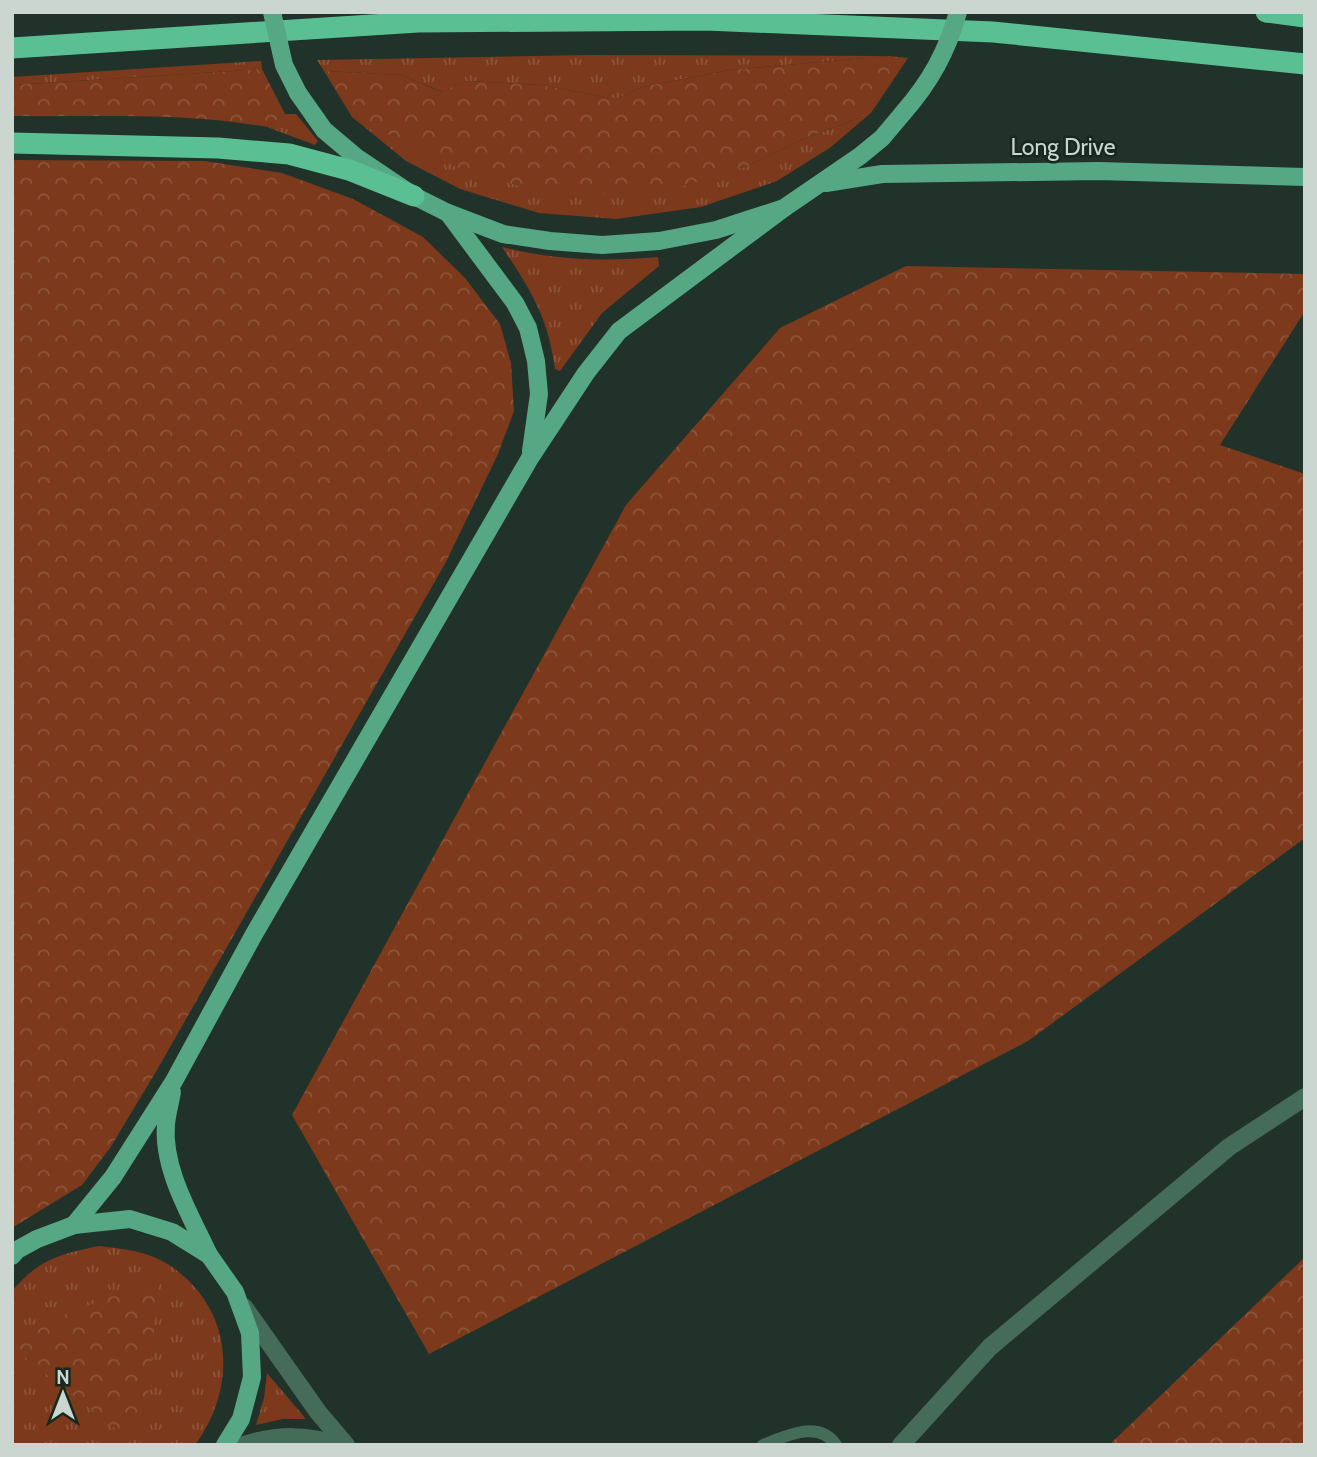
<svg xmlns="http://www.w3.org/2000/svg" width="1317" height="1457" font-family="Cabin,sans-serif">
<defs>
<pattern id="grass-tufts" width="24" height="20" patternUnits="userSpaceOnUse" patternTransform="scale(1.75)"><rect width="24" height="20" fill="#7c391b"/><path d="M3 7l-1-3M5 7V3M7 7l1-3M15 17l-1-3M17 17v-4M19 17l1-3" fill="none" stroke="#8d553b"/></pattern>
<pattern id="forest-crowns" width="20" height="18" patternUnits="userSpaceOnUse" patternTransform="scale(1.75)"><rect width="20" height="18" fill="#7c391b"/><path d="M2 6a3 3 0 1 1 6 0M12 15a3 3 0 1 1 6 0" fill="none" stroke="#8d553b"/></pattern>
</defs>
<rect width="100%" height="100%" fill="#203229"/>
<g fill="url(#grass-tufts)">
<polygon points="588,55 889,56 729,70 642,87 616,99 541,85 465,81 442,92 402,75 324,71 317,60"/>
<polygon points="261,61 262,69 12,85 12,77"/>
<polygon points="871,113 831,147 777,181 701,207 616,219 539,213 460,189 406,161 352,117 411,144 746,167 806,138"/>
<polygon points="285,114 296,114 318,141 315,145 267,127"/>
<path d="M502,247C553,260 606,262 658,257L659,266L602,313L560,371L555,369C548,317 531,290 502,247Z"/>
<path d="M99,1246C126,1249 153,1252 175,1269C234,1313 237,1388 195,1445H15L12,1440V1291C39,1259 60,1254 99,1246Z"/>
<polygon points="267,1373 306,1419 283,1419 256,1425 264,1398"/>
</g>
<g fill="url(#forest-crowns)">
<polygon points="889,56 908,58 871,113 806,138 746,167 674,189 610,194 543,192 469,173 352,117 324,71 402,75 441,92 465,81 541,85 616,99 642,87 729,70"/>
<path d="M262,69L285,114L267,127C184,112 97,117 12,116V85Z"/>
<polygon points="12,160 205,161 282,173 353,199 423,237 465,278 500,324 511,363 514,411 498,454 446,562 157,1070 110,1148 82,1185 12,1228"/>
<polygon points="906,266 1305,274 1305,311 1220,445 1305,474 1305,838 1028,1041 429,1354 292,1115 626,505 780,328"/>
<polygon points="1305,1257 1305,1445 1109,1445"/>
<polygon points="159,1278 146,1419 117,1430 12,1347 12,1335"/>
</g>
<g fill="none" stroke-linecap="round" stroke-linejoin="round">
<path stroke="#456b59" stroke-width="12" d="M763,1445C786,1436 819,1419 836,1445"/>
<g stroke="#456b59" stroke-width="18">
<polyline points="244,1307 318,1412 346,1445"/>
<path d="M244,1445C278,1434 307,1435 341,1445"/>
<polyline points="901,1445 990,1347 1229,1147 1305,1097"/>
</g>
<g stroke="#55a883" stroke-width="18">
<polyline points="298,93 324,130 356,157 414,196 448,213 503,234 550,241 602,245 659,241 716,230 784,208 860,156 882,138 903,113"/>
<polyline points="826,183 882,174 1099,171 1305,177"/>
<polyline points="448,213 515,303 528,328 536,361 539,394 531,451"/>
<path d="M172,1092C170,1103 167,1114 166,1124C162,1169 191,1216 209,1255"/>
<polyline points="74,1225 113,1177 174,1081 253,936 530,458 586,373 619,331 784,208"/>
<polyline points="12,1256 17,1250 37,1239 74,1225 130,1219 172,1232 209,1255 235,1292 250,1333 252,1377 241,1419 225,1445"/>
</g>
<g stroke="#5ac094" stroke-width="21">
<polyline points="1266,12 1305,17"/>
<polyline points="12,48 418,22 706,20 993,32 1305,64"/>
<polyline points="12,143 218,148 289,154 349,170 414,196"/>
</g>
<g stroke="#55a883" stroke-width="18">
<polyline points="272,12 284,65 298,93"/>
<path d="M903,113C930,82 947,52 958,12"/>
</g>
</g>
<g text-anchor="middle" stroke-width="5" stroke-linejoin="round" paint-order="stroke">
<g font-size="23" fill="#ccd6d1" stroke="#16281f">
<text x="1063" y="155">Long Drive</text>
</g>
</g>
<rect width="1317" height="1457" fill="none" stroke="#ccd6d1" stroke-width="28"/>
<g transform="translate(63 1394)" stroke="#16281f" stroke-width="5" paint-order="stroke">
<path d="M0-5L12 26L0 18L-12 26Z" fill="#ccd6d1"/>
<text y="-10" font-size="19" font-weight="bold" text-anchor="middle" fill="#ccd6d1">N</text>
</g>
</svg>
